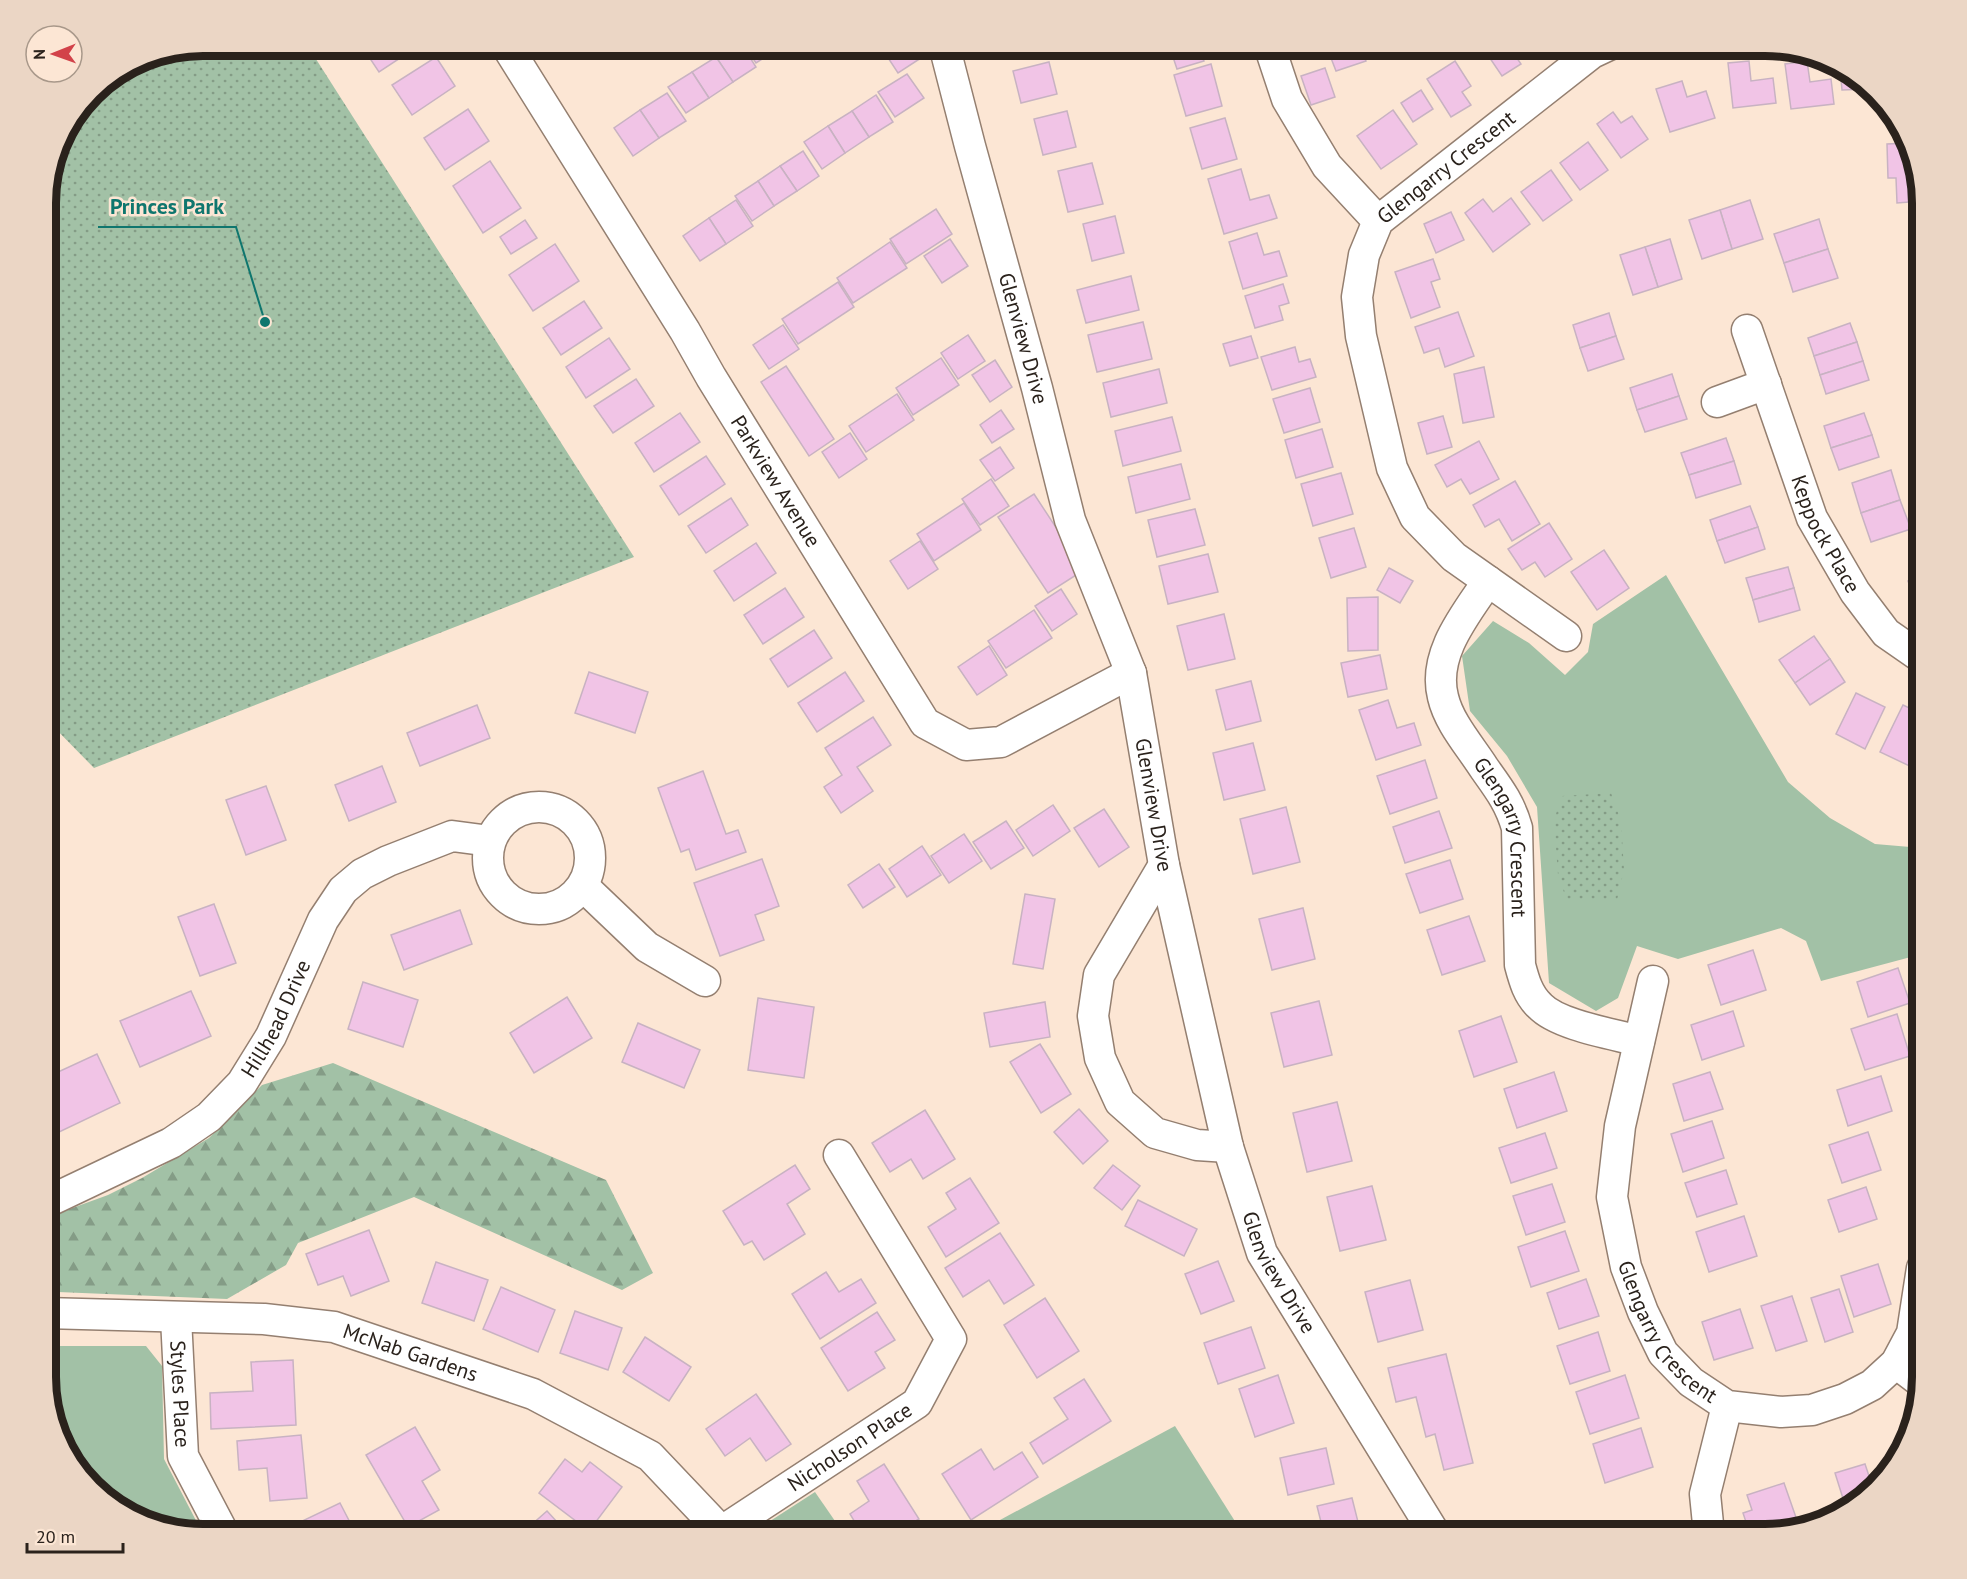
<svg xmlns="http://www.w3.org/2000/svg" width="1967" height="1579" font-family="'PT Sans',sans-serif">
<defs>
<pattern id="forest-firs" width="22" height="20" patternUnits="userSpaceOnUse" patternTransform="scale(1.5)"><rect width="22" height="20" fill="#a2c1a6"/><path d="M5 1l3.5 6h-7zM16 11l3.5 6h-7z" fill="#849c86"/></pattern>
<pattern id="park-dots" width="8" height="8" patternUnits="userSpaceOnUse" patternTransform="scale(1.5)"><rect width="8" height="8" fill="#a2c1a6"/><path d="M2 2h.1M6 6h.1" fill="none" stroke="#849c86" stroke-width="1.8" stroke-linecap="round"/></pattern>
</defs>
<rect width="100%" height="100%" fill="#fce6d4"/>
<g fill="#a2c1a6">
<polygon points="1666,575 1788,782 1830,818 1875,844 1922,848 1922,954 1821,981 1806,941 1781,928 1678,959 1637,946 1618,998 1596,1011 1549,983 1537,807 1507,756 1470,711 1462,656 1493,621 1529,643 1565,675 1588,652 1593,624"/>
<polygon points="45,1346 146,1346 162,1366 164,1459 203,1534 142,1522 99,1495 61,1446 45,1387"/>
<polygon points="1175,1426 1243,1534 974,1534"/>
<polygon points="815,1492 844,1534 761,1534 764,1525"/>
</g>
<polygon fill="url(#forest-firs)" points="333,1063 606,1180 653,1273 622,1290 414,1197 298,1243 286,1265 227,1299 58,1292 45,1286 45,1218 108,1195 142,1178 209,1138 262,1085"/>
<g fill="url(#park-dots)">
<polygon points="202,45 307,45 634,557 94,768 45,718 45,192 61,133 98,84 142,57"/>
<polygon points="1611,793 1621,821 1624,870 1617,900 1567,901 1558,875 1554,820 1562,796"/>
</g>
<g fill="#f1c4e6" stroke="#c8b2c2" stroke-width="1.5">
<polygon points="361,45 420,45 379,72"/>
<polygon points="733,45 742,45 756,67 733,82 716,57"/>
<polygon points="744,45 777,45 779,48 756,63"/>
<polygon points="883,45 912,45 921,58 898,73 881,47"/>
<polygon points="1169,45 1199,45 1204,61 1177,69"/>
<polygon points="1326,45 1360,45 1366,61 1336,71"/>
<polygon points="1481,45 1521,45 1512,51 1521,64 1502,76"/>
<polygon points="436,57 455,86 412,115 392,85"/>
<polygon points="716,57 733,82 709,98 692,72"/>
<polygon points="1455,61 1471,86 1462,92 1471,105 1451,117 1427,79"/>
<polygon points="1749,61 1751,81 1773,78 1776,103 1733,108 1728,63"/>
<polygon points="1807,61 1810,82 1831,79 1834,104 1791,109 1785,64"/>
<polygon points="1049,62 1057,94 1021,103 1013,71"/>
<polygon points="1211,64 1222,106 1186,116 1174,75"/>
<polygon points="1325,68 1335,97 1311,105 1301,76"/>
<polygon points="1840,68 1867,83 1868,89 1842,90"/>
<polygon points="692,72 709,98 686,113 668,87"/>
<polygon points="907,74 924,98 895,117 878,92"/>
<polygon points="1682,81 1687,97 1706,91 1715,118 1670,132 1656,89"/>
<polygon points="1421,90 1433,109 1413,122 1401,103"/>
<polygon points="667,93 686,121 659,138 640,110"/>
<polygon points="876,95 893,122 869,137 852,111"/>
<polygon points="468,109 489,141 445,170 424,138"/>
<polygon points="640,110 659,138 633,156 614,128"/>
<polygon points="1393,110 1417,144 1381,169 1357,136"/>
<polygon points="852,111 869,137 845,153 828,126"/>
<polygon points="1067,111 1076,147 1043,155 1034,119"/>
<polygon points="1613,112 1621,123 1632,116 1648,139 1621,158 1597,124"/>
<polygon points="1225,118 1237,159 1202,169 1190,128"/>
<polygon points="828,126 845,153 822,169 804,142"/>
<polygon points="1588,142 1608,170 1580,190 1560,163"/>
<polygon points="1908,143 1922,201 1897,203 1896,178 1888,178 1887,144"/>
<polygon points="803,151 819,176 797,191 780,166"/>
<polygon points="490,161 521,208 483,233 453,186"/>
<polygon points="1092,163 1103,204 1068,212 1058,171"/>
<polygon points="780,166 797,191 774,206 758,181"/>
<polygon points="1241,169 1250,200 1269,195 1277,218 1224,234 1208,179"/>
<polygon points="1551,170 1572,200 1543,221 1521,192"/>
<polygon points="758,181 774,206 752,221 735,196"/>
<polygon points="1511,198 1530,224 1493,252 1465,213 1483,199 1493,212"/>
<polygon points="736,200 753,226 726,244 709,218"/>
<polygon points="1750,200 1763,239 1732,249 1720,210"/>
<polygon points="936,209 952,234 906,264 890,239"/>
<polygon points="1720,210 1732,249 1702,259 1689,220"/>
<polygon points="1451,212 1464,240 1436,253 1424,224"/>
<polygon points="1115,216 1124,253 1092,261 1083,224"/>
<polygon points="709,218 726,244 700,261 683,236"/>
<polygon points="1819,219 1828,249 1784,263 1774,234"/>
<polygon points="525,220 537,238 511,254 500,237"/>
<polygon points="1922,221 1922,253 1912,224"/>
<polygon points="1257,233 1264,255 1279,251 1287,276 1243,289 1229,242"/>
<polygon points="950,239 968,266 942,283 924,256"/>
<polygon points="1670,239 1682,279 1658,287 1645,247"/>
<polygon points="890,242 907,268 853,303 837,278"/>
<polygon points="555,244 579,281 533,311 509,275"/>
<polygon points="1645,247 1658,287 1633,295 1620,255"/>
<polygon points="1828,249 1838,278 1793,292 1784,263"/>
<polygon points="1433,259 1440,279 1431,282 1440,307 1411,318 1395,272"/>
<polygon points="1131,276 1139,310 1086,323 1077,290"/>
<polygon points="838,282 854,307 798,344 782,319"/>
<polygon points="1283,284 1289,303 1279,306 1283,320 1255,328 1245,296"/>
<polygon points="584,301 602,328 561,355 543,328"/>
<polygon points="1458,312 1474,356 1445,367 1439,348 1424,353 1415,327"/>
<polygon points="1609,313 1616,336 1580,348 1573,325"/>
<polygon points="1143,322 1152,359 1097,372 1088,335"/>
<polygon points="1850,323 1857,342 1814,356 1808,338"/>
<polygon points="783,325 799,349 769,369 753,345"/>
<polygon points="968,335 985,361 958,379 941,353"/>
<polygon points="1251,336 1258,358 1230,366 1223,344"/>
<polygon points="1616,336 1624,359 1588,371 1580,348"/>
<polygon points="609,338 630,369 586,398 566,367"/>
<polygon points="1857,342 1863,361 1820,375 1814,356"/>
<polygon points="1295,347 1299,362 1310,359 1316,377 1272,390 1261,357"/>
<polygon points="941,358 959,385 913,415 896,388"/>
<polygon points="995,360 1012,387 990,402 972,375"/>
<polygon points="1863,361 1869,380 1826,394 1820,375"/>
<polygon points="786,366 834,439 809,456 761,382"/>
<polygon points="1484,367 1494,417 1463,423 1454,374"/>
<polygon points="1159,369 1167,403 1111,417 1103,383"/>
<polygon points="1672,374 1679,396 1637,410 1630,388"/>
<polygon points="636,379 654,406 613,433 594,406"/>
<polygon points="1310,388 1320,422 1284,433 1273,399"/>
<polygon points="897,394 914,420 866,452 849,426"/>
<polygon points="1679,396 1687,419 1645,432 1637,410"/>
<polygon points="1001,410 1014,429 992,443 980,425"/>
<polygon points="680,413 700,442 654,472 635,443"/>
<polygon points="1864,413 1872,435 1831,448 1824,426"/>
<polygon points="1443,416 1452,447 1427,454 1418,423"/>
<polygon points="1172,417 1181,451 1123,466 1115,431"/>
<polygon points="1322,429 1333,467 1296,478 1285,440"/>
<polygon points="850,433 867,459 839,478 822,452"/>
<polygon points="1872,435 1879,457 1839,470 1831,448"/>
<polygon points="1726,438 1734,461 1689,475 1681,453"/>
<polygon points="1479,441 1499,479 1470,494 1461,479 1447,487 1435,465"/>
<polygon points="1000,447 1014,468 995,481 980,460"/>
<polygon points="706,456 725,484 679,515 660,486"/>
<polygon points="1734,461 1741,484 1696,498 1689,475"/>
<polygon points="1181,464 1190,499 1136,513 1128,477"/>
<polygon points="1891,470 1900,500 1861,513 1852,483"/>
<polygon points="1341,473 1353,514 1313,526 1301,484"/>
<polygon points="991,479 1009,506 980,525 962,499"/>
<polygon points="1515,481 1540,524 1512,541 1499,519 1485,527 1473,505"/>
<polygon points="1034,494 1084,570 1048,593 998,517"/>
<polygon points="731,498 748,525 706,553 688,526"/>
<polygon points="1900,500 1911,529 1871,542 1861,513"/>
<polygon points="964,503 981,530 934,561 917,534"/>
<polygon points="1750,506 1758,527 1717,541 1710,520"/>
<polygon points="1195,509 1205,545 1157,557 1148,520"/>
<polygon points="1549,523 1572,559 1545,577 1535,562 1522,570 1508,549"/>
<polygon points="1758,527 1765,549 1725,563 1717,541"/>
<polygon points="1354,528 1366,567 1331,578 1319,538"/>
<polygon points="920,541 938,569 908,589 890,561"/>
<polygon points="756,543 776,573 734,601 714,571"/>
<polygon points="1604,550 1629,588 1597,610 1571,572"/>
<polygon points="1208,554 1218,592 1168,604 1159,566"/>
<polygon points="1788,567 1794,588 1753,600 1746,578"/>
<polygon points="1389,568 1413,581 1400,603 1377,590"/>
<polygon points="1922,576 1922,621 1908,581"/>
<polygon points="785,588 804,617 763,644 744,615"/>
<polygon points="1794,588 1800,610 1759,622 1753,600"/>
<polygon points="1061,589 1077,614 1052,631 1035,606"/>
<polygon points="1378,597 1378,650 1348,651 1347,598"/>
<polygon points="1034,610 1052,638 1006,668 988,641"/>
<polygon points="1224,614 1235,659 1188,670 1177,626"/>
<polygon points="814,630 832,658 788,687 770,659"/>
<polygon points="1814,636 1830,659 1795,683 1779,660"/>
<polygon points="989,646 1007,675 977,695 958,667"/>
<polygon points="1380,655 1387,689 1348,697 1341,663"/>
<polygon points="1830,659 1845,682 1810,705 1795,683"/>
<polygon points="589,672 648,692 635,733 575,713"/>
<polygon points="845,672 864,701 817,732 798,703"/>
<polygon points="1251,681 1261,721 1226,730 1216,690"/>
<polygon points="1856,693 1885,707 1865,749 1836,734"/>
<polygon points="1388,700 1397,728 1414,723 1421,745 1376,760 1359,710"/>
<polygon points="477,705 490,738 420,766 407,733"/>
<polygon points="1903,705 1922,714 1922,756 1916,769 1880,752"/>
<polygon points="873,717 891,745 857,767 873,791 841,813 824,787 842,775 825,748"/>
<polygon points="1253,743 1265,790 1224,800 1213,753"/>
<polygon points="1425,760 1437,798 1390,814 1377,776"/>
<polygon points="382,766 396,802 349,821 335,785"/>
<polygon points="703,771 726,834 738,830 746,852 696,870 689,849 681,852 658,788"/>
<polygon points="266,786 286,840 246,855 226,800"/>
<polygon points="45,803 51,817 45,819"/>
<polygon points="1053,805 1070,831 1033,856 1016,830"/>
<polygon points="1286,807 1300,862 1253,874 1240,819"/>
<polygon points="1104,809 1129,847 1099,867 1074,828"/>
<polygon points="1439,811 1452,848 1405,863 1393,827"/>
<polygon points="1006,821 1024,848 991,869 973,842"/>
<polygon points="964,834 982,861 949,883 931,856"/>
<polygon points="922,846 941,875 907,897 889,869"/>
<polygon points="762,859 779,906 755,915 764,940 720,956 694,883"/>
<polygon points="1450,860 1463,899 1420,913 1406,874"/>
<polygon points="879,864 895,887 863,908 848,885"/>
<polygon points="1025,894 1055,899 1043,969 1013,964"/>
<polygon points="214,904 236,963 200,976 178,917"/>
<polygon points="1303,908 1315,959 1272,970 1259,919"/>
<polygon points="460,910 472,944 404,970 391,935"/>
<polygon points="1469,916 1485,961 1442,975 1427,930"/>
<polygon points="1753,950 1766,990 1721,1005 1708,965"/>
<polygon points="1898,968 1910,1003 1868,1017 1857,982"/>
<polygon points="363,982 418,1000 403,1047 348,1029"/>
<polygon points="191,991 211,1036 140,1067 120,1021"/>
<polygon points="567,997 592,1038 534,1073 510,1033"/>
<polygon points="758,998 814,1007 804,1078 748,1070"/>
<polygon points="1319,1001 1332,1055 1284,1067 1271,1013"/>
<polygon points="1045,1002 1050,1037 990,1047 984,1013"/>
<polygon points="1733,1011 1744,1046 1702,1060 1691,1025"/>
<polygon points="1897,1014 1910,1056 1865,1070 1851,1029"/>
<polygon points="1501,1016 1517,1062 1474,1077 1459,1031"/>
<polygon points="638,1023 700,1050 684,1088 622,1062"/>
<polygon points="1040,1044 1071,1094 1041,1113 1010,1062"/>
<polygon points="97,1054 120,1103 57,1133 45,1108 45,1078"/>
<polygon points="1554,1072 1567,1111 1517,1128 1504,1089"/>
<polygon points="1710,1072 1723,1109 1684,1121 1673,1084"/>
<polygon points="1881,1076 1892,1111 1848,1126 1837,1090"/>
<polygon points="1337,1102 1352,1161 1307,1172 1293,1113"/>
<polygon points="1079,1109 1108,1141 1083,1164 1054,1132"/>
<polygon points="925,1110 955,1159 923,1179 911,1159 890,1172 872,1143"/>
<polygon points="1712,1121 1724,1158 1683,1172 1671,1134"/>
<polygon points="1868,1132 1881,1170 1842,1183 1829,1145"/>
<polygon points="1545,1133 1557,1168 1511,1183 1499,1148"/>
<polygon points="795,1165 810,1189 787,1204 805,1234 764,1260 752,1241 744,1245 723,1211"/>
<polygon points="1113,1165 1140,1186 1122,1210 1094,1188"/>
<polygon points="1726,1170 1737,1204 1697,1217 1685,1183"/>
<polygon points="970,1178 999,1223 946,1257 928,1227 956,1209 946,1193"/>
<polygon points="1552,1184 1565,1222 1526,1235 1513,1196"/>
<polygon points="1372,1186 1386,1240 1340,1251 1327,1197"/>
<polygon points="1866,1187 1877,1219 1839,1232 1828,1200"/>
<polygon points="1138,1200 1197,1229 1184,1256 1125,1226"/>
<polygon points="1744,1216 1757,1256 1709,1272 1696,1232"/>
<polygon points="369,1230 389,1281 351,1296 343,1276 318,1285 306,1254"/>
<polygon points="1565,1231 1579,1271 1531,1287 1518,1247"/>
<polygon points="1000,1233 1034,1285 1004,1304 989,1280 963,1297 945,1268"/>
<polygon points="1218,1261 1234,1301 1201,1314 1185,1274"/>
<polygon points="436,1262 488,1280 474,1321 422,1303"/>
<polygon points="1878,1264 1891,1304 1854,1317 1841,1276"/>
<polygon points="826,1272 839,1292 861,1279 876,1303 820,1339 792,1294"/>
<polygon points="1586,1279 1599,1316 1559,1329 1547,1293"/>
<polygon points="1410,1280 1423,1330 1378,1342 1365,1292"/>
<polygon points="501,1287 555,1310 538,1352 483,1329"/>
<polygon points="1839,1289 1853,1332 1825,1342 1811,1298"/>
<polygon points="1792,1296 1807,1341 1776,1351 1761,1306"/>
<polygon points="1045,1298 1079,1351 1037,1378 1004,1325"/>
<polygon points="1740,1309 1753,1348 1714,1360 1702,1322"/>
<polygon points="575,1311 622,1328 608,1370 560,1353"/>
<polygon points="877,1312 895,1340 875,1352 885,1368 848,1391 821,1348"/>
<polygon points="1251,1327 1265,1368 1218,1384 1204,1343"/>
<polygon points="1598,1332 1610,1371 1570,1384 1557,1346"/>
<polygon points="645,1337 691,1367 669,1401 623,1372"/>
<polygon points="1446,1354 1473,1463 1444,1470 1435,1434 1426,1437 1416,1397 1396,1402 1388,1368"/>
<polygon points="293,1360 296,1425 211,1429 210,1393 253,1391 251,1362"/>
<polygon points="1278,1375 1294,1423 1255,1437 1239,1389"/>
<polygon points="1625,1375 1639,1418 1590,1434 1576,1392"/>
<polygon points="1084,1379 1111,1421 1043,1464 1030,1443 1068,1419 1054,1398"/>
<polygon points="756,1394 791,1444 766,1461 750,1438 725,1456 706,1429"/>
<polygon points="415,1427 440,1470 422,1481 439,1510 408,1527 366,1455"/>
<polygon points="1641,1428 1653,1467 1605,1483 1593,1444"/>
<polygon points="301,1435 307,1498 270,1501 267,1468 239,1470 237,1441"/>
<polygon points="1326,1448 1334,1484 1288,1495 1280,1458"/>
<polygon points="981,1449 994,1470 1022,1452 1038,1477 971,1520 942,1474"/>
<polygon points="565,1459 582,1472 590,1462 622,1487 589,1531 539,1493"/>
<polygon points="884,1464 919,1519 894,1534 862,1534 850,1514 869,1501 857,1481"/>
<polygon points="1865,1464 1873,1488 1846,1508 1835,1473"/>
<polygon points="1784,1483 1799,1526 1765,1534 1760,1534 1759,1532 1750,1534 1743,1513 1752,1510 1747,1495"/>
<polygon points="1352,1498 1361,1534 1324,1534 1317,1506"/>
<polygon points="340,1503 356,1534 303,1534 298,1523"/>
<polygon points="547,1511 568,1534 521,1534"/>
<polygon points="450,1522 457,1534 429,1534"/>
</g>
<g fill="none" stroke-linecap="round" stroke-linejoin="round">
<defs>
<g id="minor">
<path id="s1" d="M506,45L685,331L711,377L925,723L966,745L1001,742L1131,673"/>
<path id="s2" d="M944,45L970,146L1037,388L1070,520L1131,673L1164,865L1228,1147L1262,1253L1435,1534"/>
<polyline points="1269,45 1287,99 1327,166 1378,221"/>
<path id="s3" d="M1747,330L1812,518L1855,592L1886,633L1922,658"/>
<polyline points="1717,402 1766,384"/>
<path id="s4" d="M1488,581C1466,614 1432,654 1443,697C1449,723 1470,746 1484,768C1499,789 1510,803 1517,828L1520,965C1524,980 1528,995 1540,1006C1558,1025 1613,1034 1639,1041"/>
<path id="s5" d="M1566,636L1454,557L1415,517L1392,468L1361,336L1357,297L1364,255L1378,221L1592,53L1609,45"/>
<circle cx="539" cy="858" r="51"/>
<polyline points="1164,865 1099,975 1093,1016 1100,1058 1120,1102 1155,1133 1197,1145 1228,1147"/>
<polyline points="583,886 647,947 705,981"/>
<path id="s6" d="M1653,981L1620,1126L1612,1197L1626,1267L1643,1312L1663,1353L1691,1382L1727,1406L1781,1412L1812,1410L1845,1399L1872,1385L1896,1363L1912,1333L1922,1268"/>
<path id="s7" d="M45,1203L171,1143L209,1117L242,1083L271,1036L323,920L343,890L362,874L388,861L452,836L490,841"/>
<path id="s8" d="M45,1313L264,1319L334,1327L533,1394L650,1456L724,1534"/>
<path id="s9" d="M176,1318L183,1456L224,1534"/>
<polyline points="1896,1363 1921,1382"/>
<path id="s10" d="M722,1531L917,1403L951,1339L839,1155"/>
<polyline points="1709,1534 1705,1494 1727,1406"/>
</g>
</defs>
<use href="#minor" stroke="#947f70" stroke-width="33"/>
<use href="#minor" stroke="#fff" stroke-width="30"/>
</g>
<g text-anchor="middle" stroke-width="5" stroke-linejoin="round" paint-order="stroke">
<g font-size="21" fill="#2a221c" stroke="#fce6d4">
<text dy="7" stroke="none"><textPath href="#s5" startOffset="588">Glengarry Crescent</textPath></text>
<text dy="7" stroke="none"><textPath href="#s2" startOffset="304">Glenview Drive</textPath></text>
<text dy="7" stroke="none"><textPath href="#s1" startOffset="513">Parkview Avenue</textPath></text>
<text dy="7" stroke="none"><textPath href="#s3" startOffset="219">Keppock Place</textPath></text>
<text dy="7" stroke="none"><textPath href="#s2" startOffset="790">Glenview Drive</textPath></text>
<text dy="7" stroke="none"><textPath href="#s4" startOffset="285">Glengarry Crescent</textPath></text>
<text dy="7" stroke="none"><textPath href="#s7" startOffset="306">Hillhead Drive</textPath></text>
<text dy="7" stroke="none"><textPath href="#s2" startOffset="1276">Glenview Drive</textPath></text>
<text dy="7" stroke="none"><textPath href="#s6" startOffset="370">Glengarry Crescent</textPath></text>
<text dy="7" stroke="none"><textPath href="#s8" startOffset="370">McNab Gardens</textPath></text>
<text dy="7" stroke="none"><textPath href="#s9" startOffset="76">Styles Place</textPath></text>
<text dy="7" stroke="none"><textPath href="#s10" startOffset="153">Nicholson Place</textPath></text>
</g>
</g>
<path d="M0 0H1967V1579H0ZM203 56H1765A147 147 0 0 1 1912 203V1377A147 147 0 0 1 1765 1524H203A147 147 0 0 1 56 1377V203A147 147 0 0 1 203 56Z" fill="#ebd6c5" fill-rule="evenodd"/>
<path fill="none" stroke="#2a221c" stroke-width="8" d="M203 56H1765A147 147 0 0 1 1912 203V1377A147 147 0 0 1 1765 1524H203A147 147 0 0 1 56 1377V203A147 147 0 0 1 203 56Z"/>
<path fill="none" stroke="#0f766e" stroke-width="2" d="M265 322L236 227H98"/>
<circle fill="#0f766e" stroke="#fce6d4" stroke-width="2" cx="265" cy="322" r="6"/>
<g font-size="22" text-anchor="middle" font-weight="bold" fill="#0f766e" stroke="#fce6d4" stroke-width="5" stroke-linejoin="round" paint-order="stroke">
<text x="167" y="214">Princes Park</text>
</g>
<g transform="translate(54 54) rotate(269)"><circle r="28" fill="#fce6d4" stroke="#a8988a" stroke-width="1.5"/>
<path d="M0-4.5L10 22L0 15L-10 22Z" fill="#d24249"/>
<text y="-9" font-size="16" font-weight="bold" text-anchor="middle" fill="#2a221c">N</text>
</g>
<path d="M27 1543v9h96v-9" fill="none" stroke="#2a221c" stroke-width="3"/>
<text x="36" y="1543" font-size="18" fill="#2a221c" stroke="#fce6d4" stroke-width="4.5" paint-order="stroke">20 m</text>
</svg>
